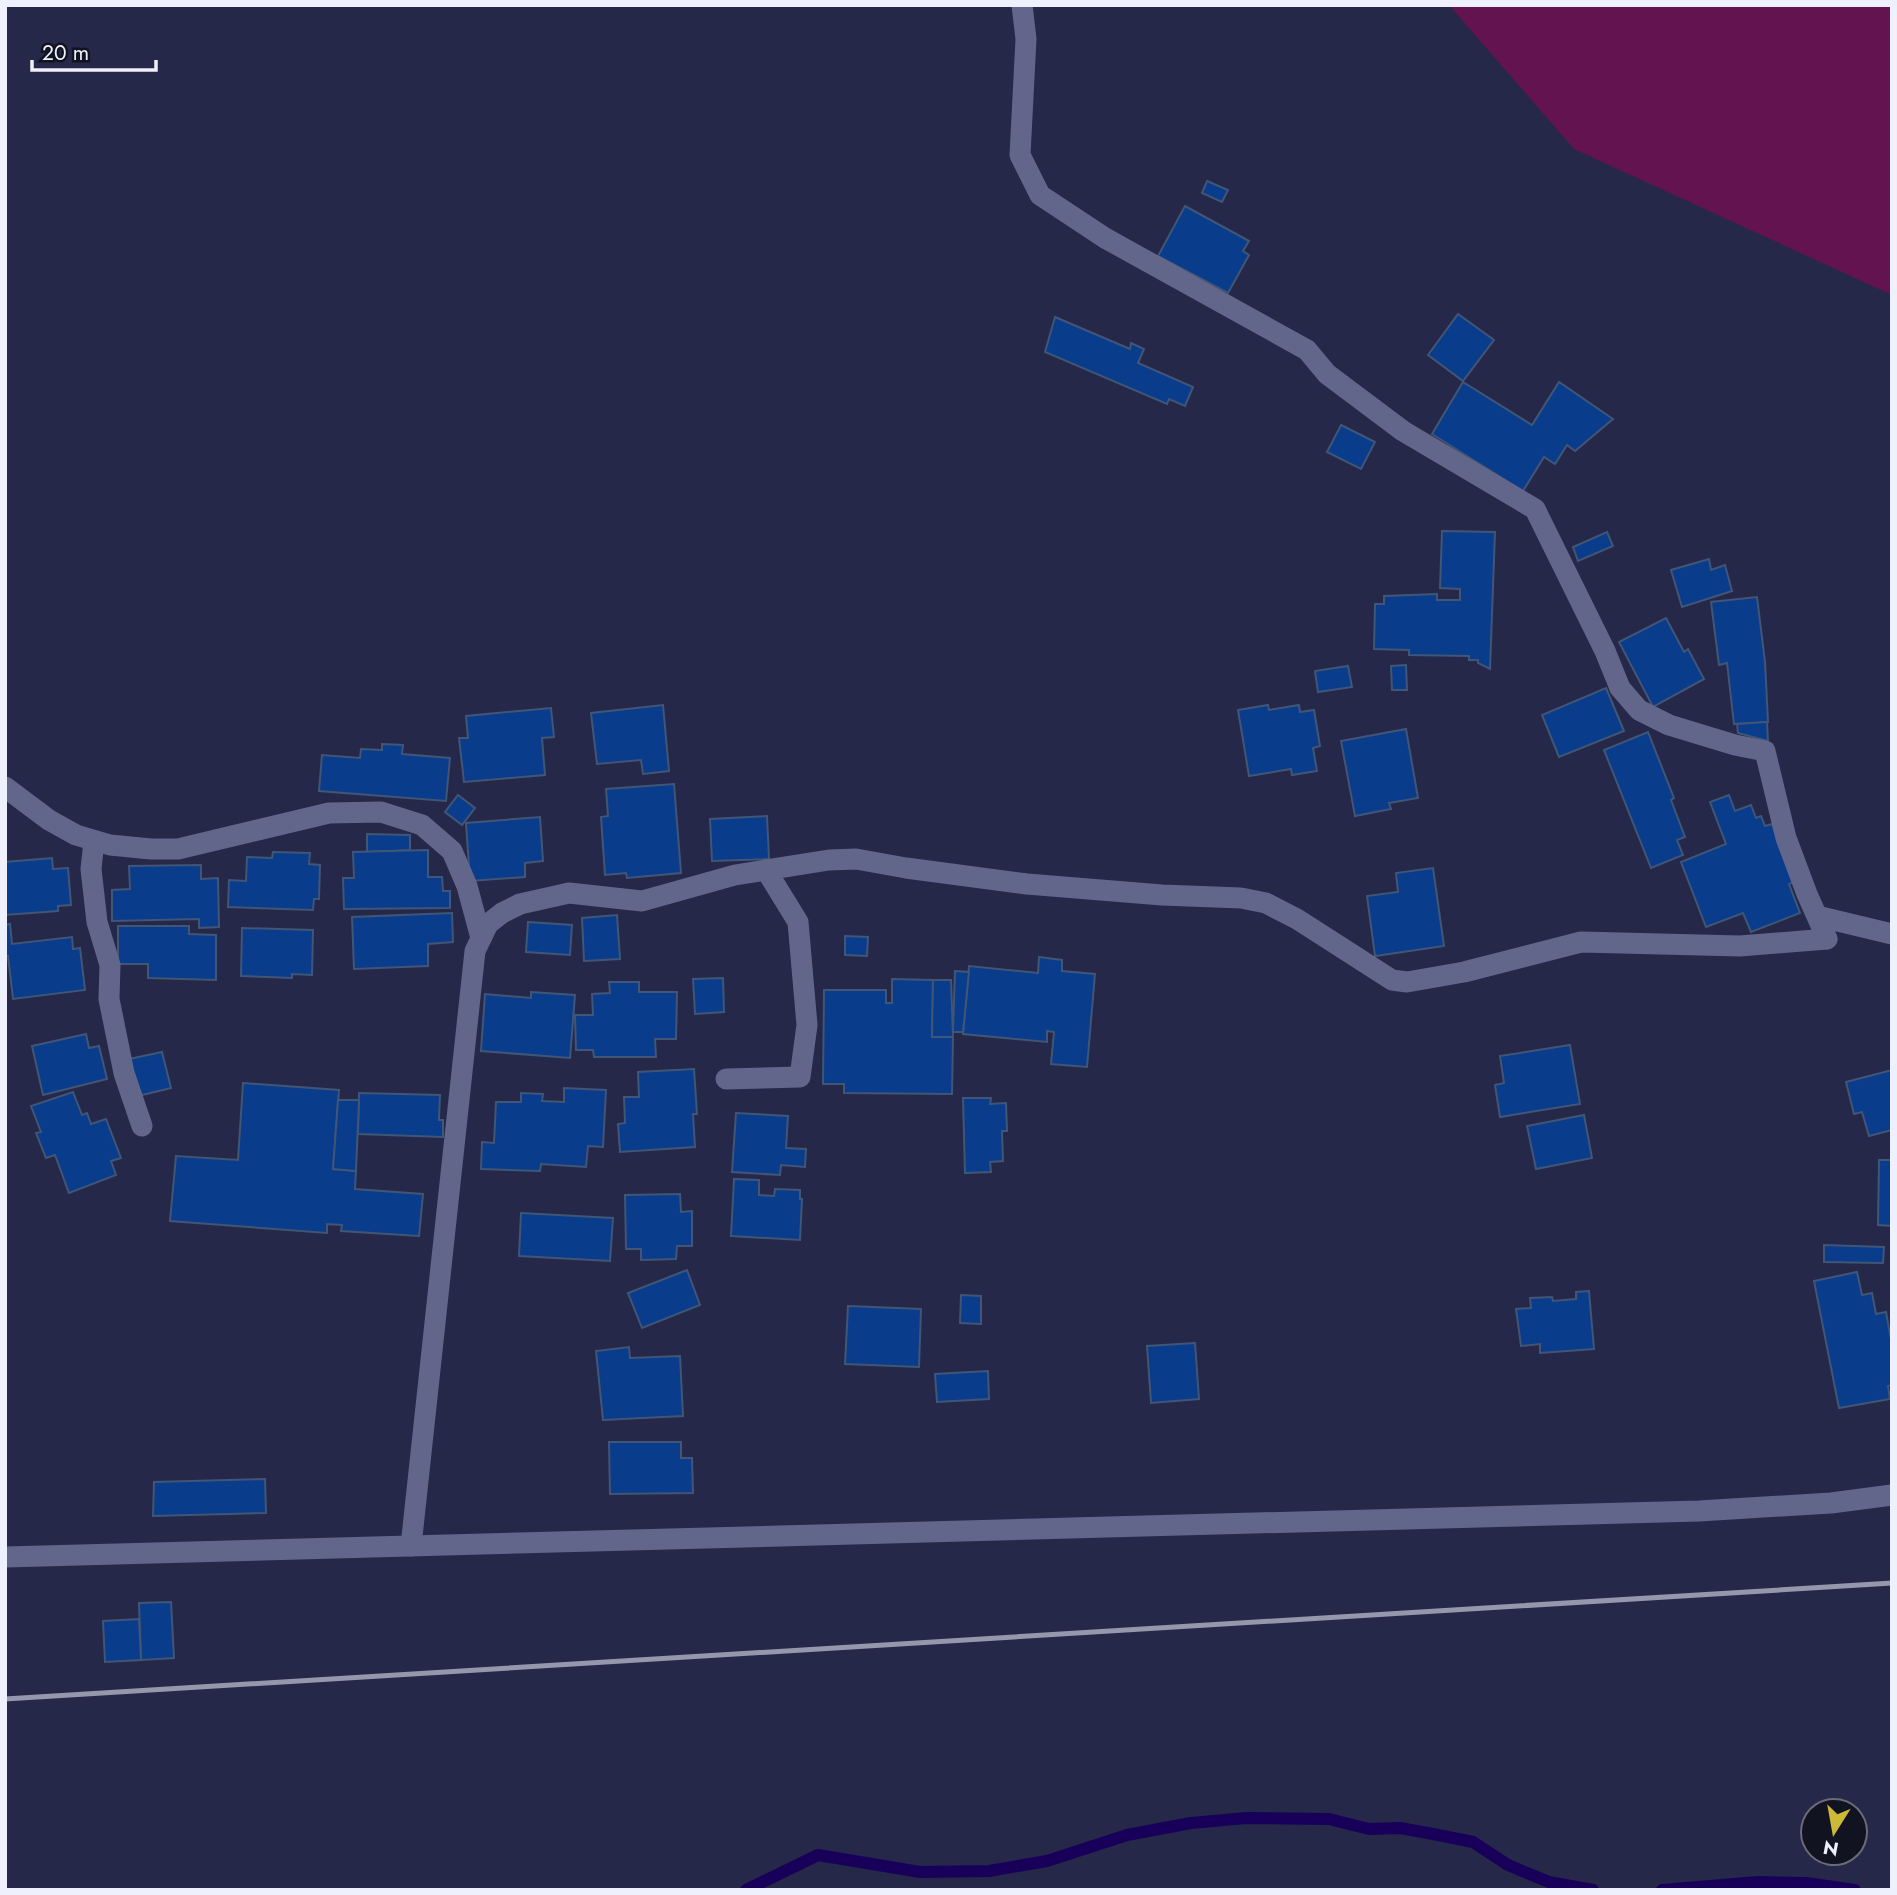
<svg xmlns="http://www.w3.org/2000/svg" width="1897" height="1895" font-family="Jost,sans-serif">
<rect width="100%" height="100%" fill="#262849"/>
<polygon fill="#631350" points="1449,5 1892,5 1892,295 1574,149"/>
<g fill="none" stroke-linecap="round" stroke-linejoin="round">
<g stroke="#18005a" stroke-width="12">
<polyline points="746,1890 818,1855 920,1872 989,1871 1047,1861 1127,1835 1191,1823 1246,1818 1329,1819 1369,1829 1400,1828 1433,1834 1473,1842 1508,1865 1549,1882 1593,1890"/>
<polyline points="1662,1890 1758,1882 1806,1883 1855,1890"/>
</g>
</g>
<g fill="#093c8b" stroke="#415576" stroke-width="2">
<polygon points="1207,181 1228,190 1222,202 1202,193"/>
<polygon points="1185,206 1249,241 1243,251 1249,255 1228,293 1158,256"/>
<polygon points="1458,314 1494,340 1463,381 1428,355"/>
<polygon points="1055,317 1130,349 1131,343 1144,349 1138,363 1193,387 1185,406 1169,399 1167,404 1045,352"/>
<polygon points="1463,382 1532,425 1559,382 1613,419 1575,451 1567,445 1555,464 1544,457 1523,491 1432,434"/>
<polygon points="1341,425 1375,442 1361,469 1327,452"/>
<polygon points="1442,531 1495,532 1490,669 1478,663 1478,660 1469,660 1469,656 1409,655 1409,650 1374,649 1375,604 1384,604 1384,596 1437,594 1437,600 1460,600 1460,589 1440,588"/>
<polygon points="1607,532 1613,546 1578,561 1573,547"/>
<polygon points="1709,559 1711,570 1725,565 1732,591 1682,607 1671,570"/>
<polygon points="1757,597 1765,662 1768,722 1734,724 1727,663 1719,665 1711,602"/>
<polygon points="1666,618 1684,652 1688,649 1704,679 1653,707 1619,642"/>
<polygon points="1406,665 1407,690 1392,690 1391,666"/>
<polygon points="1348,666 1352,687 1318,692 1315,671"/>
<polygon points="1606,688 1624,731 1559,757 1542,715"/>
<polygon points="663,705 669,771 643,774 641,760 597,764 591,713"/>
<polygon points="1268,705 1269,710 1299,705 1300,712 1314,710 1320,746 1313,748 1317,771 1292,775 1291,769 1249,776 1238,710"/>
<polygon points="551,708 554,737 542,738 545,775 464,782 459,738 468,738 466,716"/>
<polygon points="1767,722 1768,741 1738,733 1737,724"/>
<polygon points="1406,729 1418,798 1389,803 1391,809 1355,816 1341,741"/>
<polygon points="1648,732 1674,798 1671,800 1685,837 1677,840 1683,855 1651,868 1604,750"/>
<polygon points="382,744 403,745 402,754 450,758 446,801 319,791 322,755 360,758 361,749 382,750"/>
<polygon points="674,784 681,873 627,878 626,873 605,875 601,817 608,816 606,789"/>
<polygon points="458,795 475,808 462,825 445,812"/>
<polygon points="1729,795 1735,811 1751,805 1756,818 1761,816 1765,826 1772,824 1794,882 1789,884 1800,913 1751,932 1743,913 1706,927 1681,862 1726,844 1710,802"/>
<polygon points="767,816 769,859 712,861 710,819"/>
<polygon points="540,817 543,861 525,863 525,877 470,881 466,823"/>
<polygon points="367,834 410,835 410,850 367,852"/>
<polygon points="428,850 428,877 442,877 443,891 450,891 450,908 344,909 343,878 354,878 353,852"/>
<polygon points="273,852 310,853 309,864 320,865 319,899 314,899 313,910 228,907 229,880 246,881 247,857 272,858"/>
<polygon points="52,858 53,869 68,868 71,905 58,906 58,911 5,915 5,862"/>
<polygon points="201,865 201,879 218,878 219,927 199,928 199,919 112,921 112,890 130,889 129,866"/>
<polygon points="1433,868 1444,946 1375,956 1367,896 1398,892 1396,873"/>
<polygon points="452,913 453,942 428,944 428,966 354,969 352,917"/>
<polygon points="617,915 620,959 584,961 582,918"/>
<polygon points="528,922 572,925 570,955 526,952"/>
<polygon points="10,924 12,944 72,937 73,949 80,948 85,990 13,999 8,956 5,956 5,925"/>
<polygon points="118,926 189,926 189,934 216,935 216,980 148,978 148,964 118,964"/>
<polygon points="242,928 313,930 312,975 292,974 292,978 241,976"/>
<polygon points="845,936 868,937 867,956 845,955"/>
<polygon points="1039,957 1062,960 1062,971 1095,974 1087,1067 1051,1064 1054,1032 1047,1031 1047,1042 963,1034 969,966 1038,973"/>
<polygon points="955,971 969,972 963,1032 953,1032"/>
<polygon points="723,978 724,1012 695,1014 693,979"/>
<polygon points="892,979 933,980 932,1037 953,1037 952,1094 844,1093 844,1084 823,1084 824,990 886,990 886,1003 892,1003"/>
<polygon points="933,980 951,980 953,1037 932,1037"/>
<polygon points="609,982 639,982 639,992 677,992 676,1039 655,1039 656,1057 594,1057 593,1050 576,1050 575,1015 593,1015 592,994 610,993"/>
<polygon points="531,992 575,995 570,1058 481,1051 485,994 531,998"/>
<polygon points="86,1034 89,1048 99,1046 107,1079 43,1095 32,1046"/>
<polygon points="1570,1045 1580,1104 1500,1117 1495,1085 1504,1083 1500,1056"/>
<polygon points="162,1052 171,1088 138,1096 129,1059"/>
<polygon points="694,1069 697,1114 693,1114 695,1147 620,1152 618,1124 625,1123 624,1097 639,1097 638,1072"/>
<polygon points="1892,1070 1892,1130 1869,1136 1862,1112 1854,1114 1846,1082"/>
<polygon points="243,1083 339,1090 333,1169 356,1171 355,1189 423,1194 419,1236 341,1231 342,1225 327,1224 327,1233 170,1221 176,1156 238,1160"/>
<polygon points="564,1088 606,1090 603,1147 588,1146 586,1167 541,1164 540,1171 481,1169 482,1142 494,1143 496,1102 521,1102 521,1093 543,1094 542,1101 564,1102"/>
<polygon points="73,1092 82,1115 87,1113 91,1124 106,1119 121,1158 111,1161 116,1175 69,1193 55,1155 46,1158 36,1133 41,1132 31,1106"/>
<polygon points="359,1093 440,1095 439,1120 443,1120 443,1137 358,1134"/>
<polygon points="963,1098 991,1098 990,1104 1006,1103 1007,1131 1002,1131 1003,1161 990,1162 991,1172 965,1173"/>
<polygon points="338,1100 359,1100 356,1171 333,1169"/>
<polygon points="736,1113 788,1116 786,1148 806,1149 805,1167 781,1165 780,1175 732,1172"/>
<polygon points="1584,1115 1592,1158 1536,1169 1527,1126"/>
<polygon points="1879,1160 1892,1160 1892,1226 1878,1225"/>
<polygon points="734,1179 759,1180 759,1195 774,1196 775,1189 800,1190 800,1199 802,1199 800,1240 731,1236"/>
<polygon points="680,1194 681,1212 692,1211 692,1246 677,1246 676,1259 641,1260 641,1249 626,1249 625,1195"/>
<polygon points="521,1213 613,1218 610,1261 519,1256"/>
<polygon points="1824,1245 1884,1247 1883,1263 1824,1262"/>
<polygon points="687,1270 700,1305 642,1328 628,1293"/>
<polygon points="1857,1272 1862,1295 1872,1293 1876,1314 1886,1312 1892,1345 1892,1385 1888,1386 1890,1399 1839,1408 1814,1281"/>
<polygon points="1589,1291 1594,1349 1540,1353 1540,1344 1521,1346 1516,1309 1531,1308 1530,1298 1552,1297 1553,1301 1576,1299 1576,1292"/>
<polygon points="961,1295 981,1296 981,1324 960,1323"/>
<polygon points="848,1306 921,1309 919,1367 845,1364"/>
<polygon points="1195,1343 1199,1399 1151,1403 1147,1346"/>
<polygon points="629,1347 630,1358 680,1356 683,1416 603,1420 596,1351"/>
<polygon points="988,1371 989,1399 937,1402 935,1374"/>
<polygon points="609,1442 681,1442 681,1458 692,1458 693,1493 610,1494"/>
<polygon points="265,1479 266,1513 153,1516 154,1482"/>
<polygon points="171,1602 174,1658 141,1660 139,1603"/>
<polygon points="139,1619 141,1660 105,1662 103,1621"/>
</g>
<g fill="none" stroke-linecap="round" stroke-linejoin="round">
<g stroke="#62668b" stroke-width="21">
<polyline points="1022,5 1026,39 1020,155 1040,195 1105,238 1307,350 1327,374 1403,431 1535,509 1605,651 1620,688 1639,710 1669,725 1735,745 1765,751 1786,838 1807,894 1827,939"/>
<polyline points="5,787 49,820 76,835 110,845 151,849 178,849 329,813 381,812 422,825 452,851 467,886 481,938"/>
<polyline points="94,841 91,869 97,922 110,965 109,999 124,1073 142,1126"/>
<polyline points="1825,930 1821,917 1892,934"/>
<polyline points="726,1079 800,1077 807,1025 798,922 766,870"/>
<polyline points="411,1546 475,951 488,924 502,913 520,904 569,893 642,901 735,875 829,860 856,859 906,868 1027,884 1162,895 1241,898 1266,903 1297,919 1392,980 1407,982 1464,972 1581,942 1740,946 1827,939"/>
<polyline points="5,1557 1699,1511 1831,1503 1892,1495"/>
</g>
<polyline stroke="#9597ac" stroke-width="5" points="5,1699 1892,1583"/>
</g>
<rect width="1897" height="1895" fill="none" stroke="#eef0fd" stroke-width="14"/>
<g transform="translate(1834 1832) rotate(191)"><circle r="33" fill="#121321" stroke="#6a6b79" stroke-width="2"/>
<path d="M0-5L12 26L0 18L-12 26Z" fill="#cdb938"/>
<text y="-10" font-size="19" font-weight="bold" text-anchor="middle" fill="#eef0fd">N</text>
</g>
<path d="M32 60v10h124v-10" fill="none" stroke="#eef0fd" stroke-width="3.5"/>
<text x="42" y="60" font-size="21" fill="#eef0fd" stroke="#121321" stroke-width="5" paint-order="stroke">20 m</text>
</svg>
